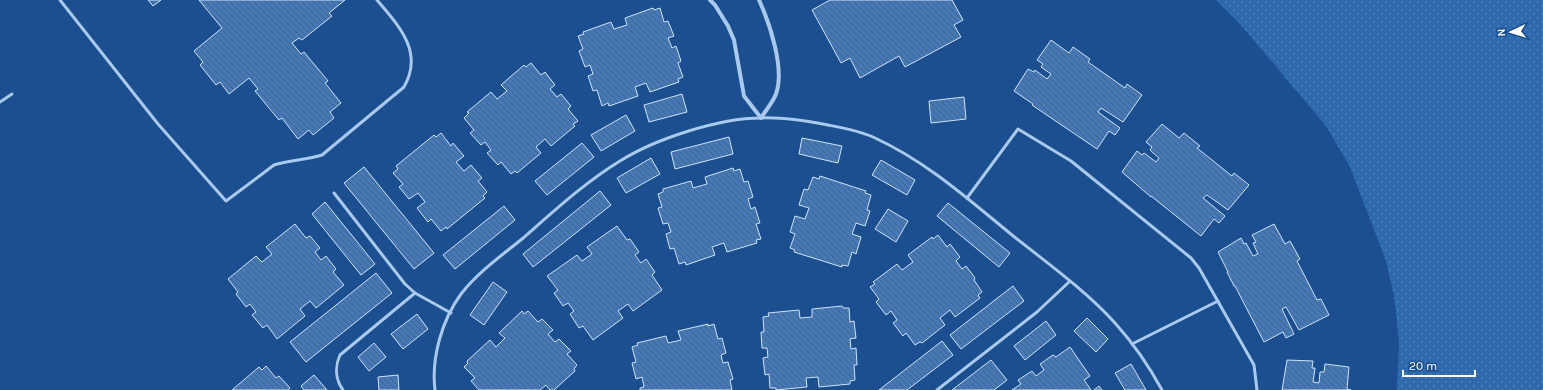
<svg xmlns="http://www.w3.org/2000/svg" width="1543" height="390" font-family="Karla,sans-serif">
<defs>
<pattern id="grass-dots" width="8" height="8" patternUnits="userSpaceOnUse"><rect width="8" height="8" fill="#2e69ad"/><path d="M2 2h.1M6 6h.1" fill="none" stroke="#4d80b9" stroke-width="1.8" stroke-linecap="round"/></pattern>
<pattern id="building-back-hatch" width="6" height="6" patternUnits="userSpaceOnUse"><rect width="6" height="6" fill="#4478b7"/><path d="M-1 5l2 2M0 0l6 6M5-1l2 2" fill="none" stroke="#486282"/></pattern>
</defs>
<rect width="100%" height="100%" fill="#1b4f8f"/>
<polygon fill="url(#grass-dots)" points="1216,0 1543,0 1543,390 1397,390 1399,343 1394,295 1386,261 1350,167 1326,126 1240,24"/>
<g fill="url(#building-back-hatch)" stroke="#cfe3fa">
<polygon points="148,0 161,0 153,6"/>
<polygon points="199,0 345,0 329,13 332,16 302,40 299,38 292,43 301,54 304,52 328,81 325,83 341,103 330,112 334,118 313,135 309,130 298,139 282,118 279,120 255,91 258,89 249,78 229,94 220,82 216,85 200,65 203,62 194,51 222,28"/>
<polygon points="830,0 952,0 963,20 954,25 961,37 905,67 899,56 860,78 850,58 841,63 812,10"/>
<polygon points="653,8 654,10 660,8 664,22 668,21 674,36 668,38 672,48 676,46 681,61 678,63 683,77 678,79 679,82 650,92 646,83 635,87 638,96 609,106 608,103 602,106 597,90 593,91 588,76 593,74 590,65 585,67 579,51 583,49 578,36 584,34 583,32 611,22 614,29 627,25 625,18"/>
<polygon points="1051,40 1069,53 1073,47 1090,59 1088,62 1125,88 1127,84 1142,95 1123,122 1101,108 1098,112 1120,128 1115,135 1109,131 1097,149 1032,105 1033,104 1014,91 1028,69 1034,72 1035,70 1047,79 1051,74 1041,67 1043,64 1037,60"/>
<polygon points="531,63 541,75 545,72 555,85 550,89 557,97 561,94 571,106 568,109 578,121 573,124 575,126 551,146 545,139 536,147 541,153 517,173 515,171 511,174 501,162 498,165 487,153 491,150 485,142 481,145 470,133 474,130 464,118 469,113 467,112 491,92 497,99 507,91 501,85 524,65 526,67"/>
<polygon points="682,94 687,112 649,122 644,105"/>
<polygon points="964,97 966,119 931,123 929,101"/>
<polygon points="626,115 635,131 601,151 591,135"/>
<polygon points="1162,124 1179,138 1184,133 1200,146 1197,148 1232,176 1234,173 1249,185 1228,210 1207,195 1203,198 1225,216 1219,223 1214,219 1201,236 1151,196 1151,197 1122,172 1137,151 1142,155 1144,153 1156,162 1159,158 1150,150 1152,147 1146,142"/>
<polygon points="441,133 451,146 453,143 464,156 456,162 464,171 471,165 482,178 478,181 487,192 483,196 485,198 447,229 446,227 441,231 431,219 428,222 417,208 425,202 418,193 409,199 399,187 403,184 393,173 398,169 396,166 434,135 436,137"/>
<polygon points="729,137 733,154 675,169 671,152"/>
<polygon points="802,138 842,146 838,163 799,154"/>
<polygon points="582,143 594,157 547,195 535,181"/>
<polygon points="651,158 660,174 626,193 617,178"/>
<polygon points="881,160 915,180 907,195 872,175"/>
<polygon points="364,167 434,253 414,269 344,183"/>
<polygon points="733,168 734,171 740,169 744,182 748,181 753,197 748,199 751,209 755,207 760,223 756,224 761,239 756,240 757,243 727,252 724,243 712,247 715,255 686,265 685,262 679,264 674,248 670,249 666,234 671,232 668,223 663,224 658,208 662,207 658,194 663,192 663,189 691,181 693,188 707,184 705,177"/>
<polygon points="820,176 866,191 865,193 871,195 867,210 870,211 865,226 856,223 852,234 861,237 856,254 852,252 848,266 842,265 842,267 794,252 795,250 790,248 795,234 790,232 795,216 805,219 809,208 799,205 804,189 808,190 813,177 819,179"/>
<polygon points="600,191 611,205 533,267 523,254"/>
<polygon points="325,202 375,264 361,275 312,214"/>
<polygon points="948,203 1010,253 999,267 937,216"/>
<polygon points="504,206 515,220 455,269 443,255"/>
<polygon points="888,209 908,221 896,242 875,229"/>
<polygon points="295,224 306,238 310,236 320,248 315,252 321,260 326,256 336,269 333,272 344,285 316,308 310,301 300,309 305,316 277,339 267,325 263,328 252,315 256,312 250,304 246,307 236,294 238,292 228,279 256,256 262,262 272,254 266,247"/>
<polygon points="1274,224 1285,244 1290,241 1300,259 1297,261 1317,300 1321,299 1329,315 1299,330 1286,307 1282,309 1294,334 1286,338 1283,332 1264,342 1235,286 1234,286 1227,272 1228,272 1218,252 1241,238 1244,244 1246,243 1253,256 1258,254 1253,243 1256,242 1252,235"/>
<polygon points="617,226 627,240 630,239 639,252 635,255 641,263 646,259 655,272 652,275 662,290 633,311 628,304 618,311 623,318 593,340 583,326 579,328 570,314 574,311 568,303 563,306 554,293 558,290 547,276 577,255 582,261 592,254 587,247"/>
<polygon points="938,235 947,247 950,244 960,257 956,261 962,269 966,266 975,278 974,280 982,292 978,295 980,298 955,317 950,310 940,318 945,325 922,343 920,342 915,345 906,333 903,336 893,323 897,320 891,311 886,315 876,302 879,299 870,287 875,284 873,282 897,264 902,270 913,262 908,255 932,237 933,239"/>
<polygon points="376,273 392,293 306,362 290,342"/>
<polygon points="493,282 507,292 484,325 470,315"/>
<polygon points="1013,286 1024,301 961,349 950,335"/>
<polygon points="842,306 843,308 849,308 850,322 854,321 856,338 850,339 851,349 856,348 857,365 854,365 855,380 850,381 850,384 819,387 818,377 806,378 807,387 776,390 776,388 770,388 769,374 765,375 763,358 768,357 767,348 762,348 761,332 764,332 763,317 769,316 768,313 799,310 800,318 812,317 812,309"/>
<polygon points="522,311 524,314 528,311 538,322 542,319 553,330 548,334 555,342 559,339 571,351 567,354 577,365 574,369 575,371 554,390 550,390 546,385 540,390 479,390 471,381 475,378 464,367 468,363 467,361 490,340 496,347 505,338 499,333"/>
<polygon points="417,314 428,329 403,349 391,334"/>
<polygon points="1087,318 1108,339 1096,352 1074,331"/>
<polygon points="1046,321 1056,335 1025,360 1014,346"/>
<polygon points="708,324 708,326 714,324 718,339 722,338 726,353 721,355 723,363 728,362 733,379 730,380 732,390 640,390 640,388 644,387 642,377 636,379 632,363 636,362 632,347 638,345 637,343 666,336 668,343 681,340 678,331"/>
<polygon points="942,341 953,355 907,390 879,390"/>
<polygon points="374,343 386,357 369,371 358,357"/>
<polygon points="1070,347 1090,376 1084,380 1091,390 1012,390 1021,384 1018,380 1032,371 1036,376 1044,370 1040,364 1053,355 1056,357"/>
<polygon points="991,360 1007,380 994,390 952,390"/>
<polygon points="1287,360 1313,361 1312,368 1315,368 1313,382 1319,383 1320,372 1324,372 1325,364 1349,367 1347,389 1351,390 1282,390"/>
<polygon points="1131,364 1146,390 1125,390 1115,373"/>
<polygon points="266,366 276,378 279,376 290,388 288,390 232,390 259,367 262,370"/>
<polygon points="314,375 327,390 304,390 301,386"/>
<polygon points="398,375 399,390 379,390 378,377"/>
<polygon points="1099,386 1102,390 1094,390"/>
</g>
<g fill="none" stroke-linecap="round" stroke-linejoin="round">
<g stroke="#a9c9ee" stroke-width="3">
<path d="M60,0L158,124L226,201L274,165C290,160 306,160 322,155L404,87C424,52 399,26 377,0"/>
<polyline points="0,102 12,94"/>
<polyline points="334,193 405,284 415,293 451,313"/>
<polyline points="967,198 1018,129 1071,161 1191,258 1199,268 1254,365 1257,390"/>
<polyline points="1132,344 1218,301"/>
<path d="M343,390C335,379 335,366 340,355L415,293"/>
<path d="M435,390C431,358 442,320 461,294C477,273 501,256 522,239C553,212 584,183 620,161C655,139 719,118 761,118C784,117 807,121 828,125C844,128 861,131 875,138C927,162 968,199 1012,235C1047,263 1085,290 1115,323C1133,343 1149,366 1162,390"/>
<polyline points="937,390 1037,312 1069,282"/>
</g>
<path stroke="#a9c9ee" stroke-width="4" d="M710,0L715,5L728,26L734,40L744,96L761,118C766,110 773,102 776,94C785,69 770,24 759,0"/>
</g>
<g transform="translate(1511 32) rotate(266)" stroke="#1b4f8f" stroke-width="3" paint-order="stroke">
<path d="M0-3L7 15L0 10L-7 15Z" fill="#ffffff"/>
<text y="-6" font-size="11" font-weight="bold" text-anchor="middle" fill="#ffffff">N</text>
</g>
<path d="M1403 370v6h72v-6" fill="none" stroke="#ffffff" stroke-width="2"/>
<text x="1409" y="370" font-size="12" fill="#ffffff" stroke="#1b4f8f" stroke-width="3" paint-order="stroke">20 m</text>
</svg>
